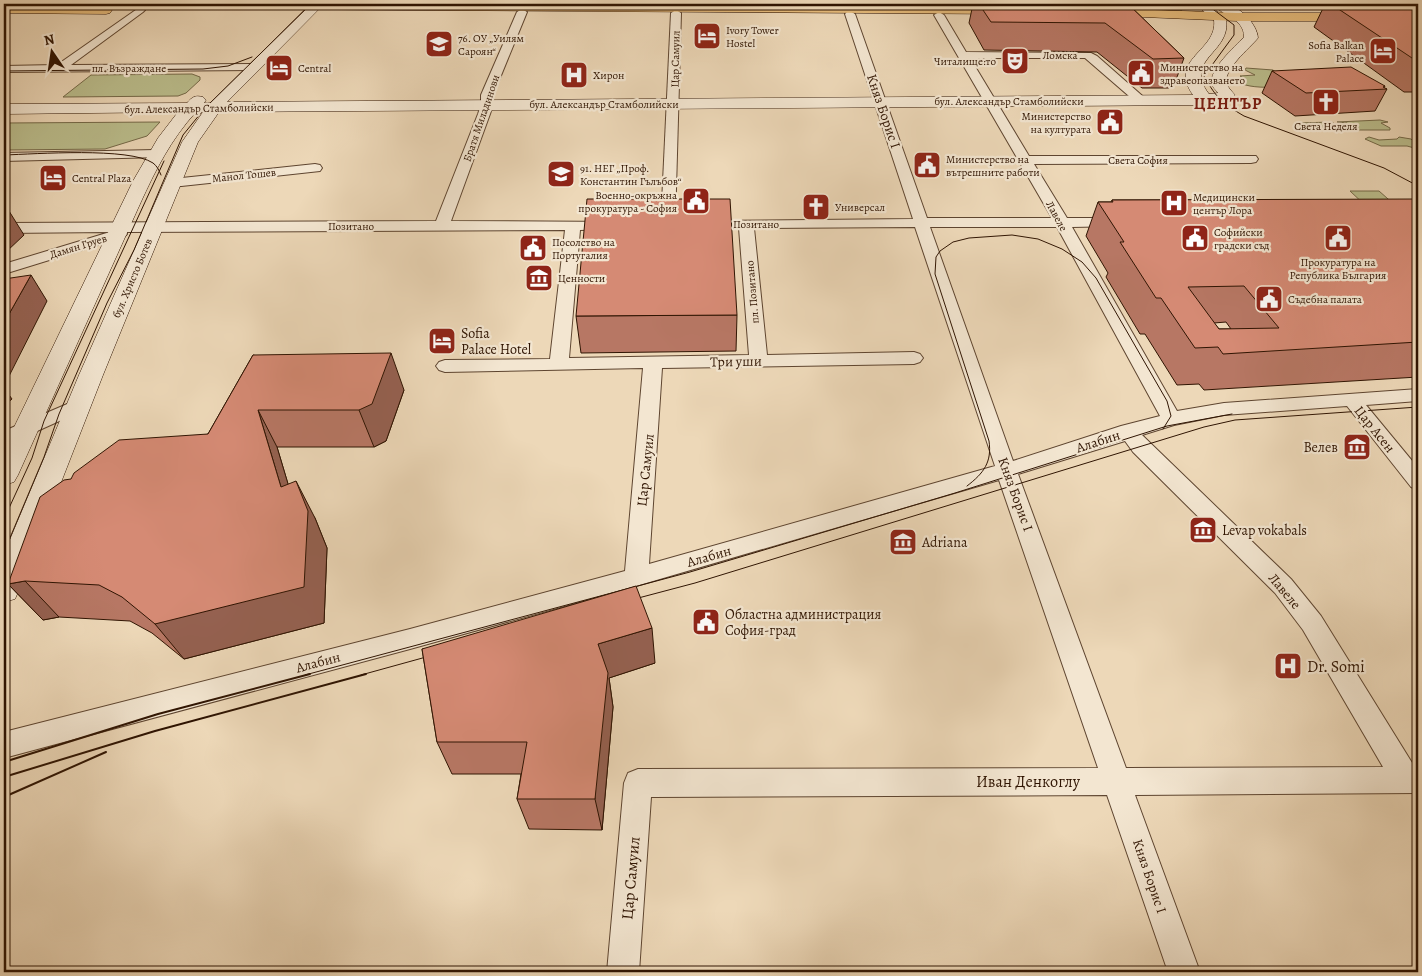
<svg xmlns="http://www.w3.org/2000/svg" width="1422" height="976" font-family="Alegreya,serif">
<rect width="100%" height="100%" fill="#edd8b8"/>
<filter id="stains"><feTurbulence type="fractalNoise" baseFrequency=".004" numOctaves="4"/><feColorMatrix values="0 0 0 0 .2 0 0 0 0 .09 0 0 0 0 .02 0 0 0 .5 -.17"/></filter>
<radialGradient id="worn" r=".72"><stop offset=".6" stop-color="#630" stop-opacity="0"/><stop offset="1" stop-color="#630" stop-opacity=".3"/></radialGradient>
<g fill="#bbbe8d" stroke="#756948">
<path d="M1103,4H1141C1147,8 1162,10 1169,7L1167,4H1191L1196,7L1180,9L1183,13L1132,10Z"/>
<path d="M1246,68L1273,70L1278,74L1318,84C1298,85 1255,92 1238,82L1246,79L1240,76L1255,75L1245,70Z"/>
<polygon points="192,74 200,77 200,80 186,93 178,96 63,97 91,75"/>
<polygon points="1380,120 1388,122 1381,123 1390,128 1390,130 1358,130 1347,123 1337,122"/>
<polygon points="160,122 147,136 105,149 4,150 4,123"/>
<polygon points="1332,122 1341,129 1325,129 1324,131 1298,123"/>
<polygon points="1369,137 1379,140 1397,139 1399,137 1411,139 1418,145 1418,149 1407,146 1381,146 1365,139"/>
<polygon points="1350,191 1379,191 1396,206 1366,206"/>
</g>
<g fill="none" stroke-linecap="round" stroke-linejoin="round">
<defs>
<g id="street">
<polygon points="140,7 145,10 143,12 71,65 253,64 259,67 253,70 4,72 4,66 57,65"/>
<path d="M522,9L527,12L493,95V105L490,114L451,221L618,222L620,225L618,228L613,229L580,230L569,358L749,355L739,228H704L699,227L697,224L699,221L913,219L845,14L847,12L850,11L855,14L927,218H1052L934,15L939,12L944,15L966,52L1091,53L1097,56L1147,100L1145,103H1137L1085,58H970L1029,156H1256L1258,159L1256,162L1251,163L1034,164L1067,218H1121L1126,219L1128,222L1126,225L1121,226L1072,227L1177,411L1224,403L1418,389V401L1366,405L1418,468V490L1411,487L1347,406L1224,415L1174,425L1142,435L1291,579L1321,616L1414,766L1418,767V793L1135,795L1200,972H1168L1107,795L651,797L639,972H607L624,783L628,773L638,769L1098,768L999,480L636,586L410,649L4,758V732L410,629L625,571L643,368L445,372L439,370L436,366L439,362L445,360L550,359L565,230L125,232L127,234L124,237L4,274V264L110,232L4,233V223L436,221L478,114L481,105V95L517,12ZM915,227L995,466L649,564L662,368L914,364L920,362L923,358L920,354L914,352L767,355L754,228ZM930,227H1057L1160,416L1121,426L1013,461ZM1125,441L1133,452L1275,593L1303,630L1383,767L1126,768L1018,474Z"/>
<polygon points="676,10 681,13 675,224 673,227 663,227 661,224 671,13"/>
<polygon points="156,150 161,151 163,154 161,157 4,161 4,153"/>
<polygon points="315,164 320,165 322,168 320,171 172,187 165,183 172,179"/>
<polygon points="79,399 86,401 89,405 86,409 4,446 4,431"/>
</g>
<path id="secondary" d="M311,4H324L227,102L1193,95C1167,59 1218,51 1214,20L1195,4H1208L1226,19C1232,53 1182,59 1209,94L1218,93C1216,90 1212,87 1212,83C1209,69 1235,47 1244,37C1244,18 1222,16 1213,4C1217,4 1222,3 1225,4C1240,6 1257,24 1258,38C1250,48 1221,71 1227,85C1229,88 1232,92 1235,95L1232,98L1205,105L219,112L198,142L103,375L19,590L15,599L4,602V554L79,375L182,142L203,112H196C171,139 155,171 140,204L18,475L14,482L4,485V448L133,181L158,138L178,112L4,114V104L187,103C192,97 195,95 203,97L206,100L204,103H210Z"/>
<g id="primary">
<polygon points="80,4 628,4 1010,6 1016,10 1010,14 111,8 112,10 110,13 106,14 4,13 4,5 81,6"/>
<polygon points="1100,8 1237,13 1418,13 1418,21 1237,21 1096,15 1094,12"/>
</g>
</defs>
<use href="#street" stroke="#5e4530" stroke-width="2"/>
<use href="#secondary" stroke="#2f1402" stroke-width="1"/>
<use href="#primary" stroke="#2f1402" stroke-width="1"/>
<use href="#street" fill="#f3e6d1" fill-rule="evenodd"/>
<use href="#secondary" fill="#f3e6d1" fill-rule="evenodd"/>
<use href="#primary" fill="#e6bc7c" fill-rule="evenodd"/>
<g stroke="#2f1402" stroke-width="1">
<path d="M1206,4L1234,25V35L1204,76C1217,99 1222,103 1244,116L1384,168L1418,186"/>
<polyline points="4,71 203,69 228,66 252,57"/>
<path d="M4,155C36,154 129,147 153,163C157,166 159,170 161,175"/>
<path d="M967,486C984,473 992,462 989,441L935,274L936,257L940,251L953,242L969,238L1012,235L1038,239L1062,249L1082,262L1096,278L1167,401L1171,416L1163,429"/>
<polyline points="4,519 32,458 44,421 164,161"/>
<polyline points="4,552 44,457 59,414 107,303 134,250 183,135 205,108 311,4"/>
<polyline points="627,601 695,583 1204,427 1235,420 1418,407"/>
<polyline points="305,675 690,572 955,493 1167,426 1232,414"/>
<polyline points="361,675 437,654"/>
</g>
<g stroke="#2f1402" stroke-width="2">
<polyline points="4,762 158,714 310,674"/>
<polyline points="4,777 155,731 366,674"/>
<polyline points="4,797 106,752"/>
</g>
</g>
<g fill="#b77764" stroke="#2f1402" fill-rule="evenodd">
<polygon points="973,4 1128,4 1184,58 1173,88 1142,88 1097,52 984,50 969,23"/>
<polygon points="1325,4 1418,4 1418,92 1404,92 1314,27"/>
<polygon points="1272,71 1385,86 1384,88 1387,89 1375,111 1295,116 1262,93"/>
<path d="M1112,200H1418V377L1204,390L1199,384L1177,385L1145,334H1140L1106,277L1108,273L1086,236L1098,202H1111ZM1226,322L1231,329H1219L1214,323Z"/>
<polygon points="737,315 736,351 581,353 576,316"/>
<polygon points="253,355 404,390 386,441 374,447 277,447 288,484 315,518 327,548 324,623 184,659 152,633 130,621 59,617 43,620 8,584 71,479 208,434"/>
<polygon points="422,649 655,663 609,678 613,707 602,830 529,829 517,799 521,774 452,774 437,742"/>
</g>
<g fill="#956151" stroke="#2f1402">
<polygon points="4,203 24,235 6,252 4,253"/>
<polygon points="31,275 47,301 4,386 4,323"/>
<polygon points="391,353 404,390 386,441 374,447 359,410"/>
<polygon points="4,388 12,399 4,406"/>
<polygon points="258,410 277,447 300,524 281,487"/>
<polygon points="296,481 315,518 327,548 324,623 184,659 155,624"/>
<polygon points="25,581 59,617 43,620 8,584"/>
<polygon points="652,628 655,663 609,678 613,707 602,830 595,799 598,644"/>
</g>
<g fill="#d58a74" stroke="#2f1402" fill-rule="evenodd">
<polygon points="979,4 1128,4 1184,58 1153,59 1105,23 991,22"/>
<polygon points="1331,4 1418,4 1418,62"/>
<polygon points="1351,67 1385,86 1383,87 1387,89 1306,93 1272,71"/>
<polygon points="587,199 730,199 737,315 576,316"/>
<path d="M1416,199L1418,200V342L1223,354L1218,347L1195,348L1161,298H1156L1120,242H1124L1098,202H1113L1112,200ZM1244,286L1279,328L1219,329L1188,287Z"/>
<polygon points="31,275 4,323 4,279"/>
<polygon points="391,353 372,404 359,410 258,410 281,487 296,481 308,511 304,587 155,624 122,597 99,585 25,581 8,584 40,497 64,480 71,479 74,473 119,440 208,434 253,355"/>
<polygon points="636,586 652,628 598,644 608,673 595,799 517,799 527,742 437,742 422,649"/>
</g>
<defs>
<symbol id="hotel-square" viewBox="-11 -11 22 22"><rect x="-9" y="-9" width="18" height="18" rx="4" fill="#8f2418" stroke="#f3e6d1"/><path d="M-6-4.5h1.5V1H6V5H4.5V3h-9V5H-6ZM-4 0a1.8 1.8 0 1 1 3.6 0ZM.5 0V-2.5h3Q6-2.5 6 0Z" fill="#fff"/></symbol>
<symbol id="school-square" viewBox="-11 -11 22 22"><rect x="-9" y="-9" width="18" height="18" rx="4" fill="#8f2418" stroke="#f3e6d1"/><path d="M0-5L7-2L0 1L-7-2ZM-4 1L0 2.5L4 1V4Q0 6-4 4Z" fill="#fff"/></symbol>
<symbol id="theatre-square" viewBox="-11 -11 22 22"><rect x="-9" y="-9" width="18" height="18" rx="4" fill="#8f2418" stroke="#f3e6d1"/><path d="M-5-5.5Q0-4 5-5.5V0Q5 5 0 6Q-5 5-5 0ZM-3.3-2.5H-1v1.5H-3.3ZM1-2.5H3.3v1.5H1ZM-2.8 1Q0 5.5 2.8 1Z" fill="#fff"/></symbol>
<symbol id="civic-square" viewBox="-11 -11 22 22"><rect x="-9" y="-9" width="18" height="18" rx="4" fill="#8f2418" stroke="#f3e6d1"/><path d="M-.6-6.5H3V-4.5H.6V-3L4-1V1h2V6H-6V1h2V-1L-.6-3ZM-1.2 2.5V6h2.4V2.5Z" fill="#fff"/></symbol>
<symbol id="hospital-square" viewBox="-11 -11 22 22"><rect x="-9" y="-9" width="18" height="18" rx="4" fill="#8f2418" stroke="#f3e6d1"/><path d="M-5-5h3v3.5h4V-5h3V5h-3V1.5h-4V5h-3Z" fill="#fff"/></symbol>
<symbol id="church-square" viewBox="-11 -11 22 22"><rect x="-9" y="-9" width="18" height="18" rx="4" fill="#8f2418" stroke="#f3e6d1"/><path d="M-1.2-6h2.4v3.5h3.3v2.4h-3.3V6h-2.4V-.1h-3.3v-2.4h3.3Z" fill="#fff"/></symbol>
<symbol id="museum-square" viewBox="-11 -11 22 22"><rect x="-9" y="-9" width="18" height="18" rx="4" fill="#8f2418" stroke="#f3e6d1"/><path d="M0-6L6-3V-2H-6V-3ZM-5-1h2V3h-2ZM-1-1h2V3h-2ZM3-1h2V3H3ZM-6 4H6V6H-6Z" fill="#fff"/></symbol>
</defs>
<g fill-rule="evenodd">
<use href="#hotel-square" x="691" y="20" width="32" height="32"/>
<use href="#school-square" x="423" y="28" width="32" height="32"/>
<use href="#hotel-square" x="1367" y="35" width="32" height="32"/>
<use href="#theatre-square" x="999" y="45" width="32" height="32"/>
<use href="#hotel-square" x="263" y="52" width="32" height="32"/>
<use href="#civic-square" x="1125" y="57" width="32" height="32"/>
<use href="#hospital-square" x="558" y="59" width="32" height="32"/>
<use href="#church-square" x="1310" y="86" width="32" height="32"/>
<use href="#civic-square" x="1094" y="106" width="32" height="32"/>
<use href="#civic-square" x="911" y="149" width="32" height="32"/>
<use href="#school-square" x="545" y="158" width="32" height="32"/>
<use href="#hotel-square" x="37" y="162" width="32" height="32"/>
<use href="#civic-square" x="680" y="185" width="32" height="32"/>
<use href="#hospital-square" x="1158" y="187" width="32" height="32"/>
<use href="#church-square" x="800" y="191" width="32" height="32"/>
<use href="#civic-square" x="1179" y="222" width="32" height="32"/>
<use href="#civic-square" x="1322" y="222" width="32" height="32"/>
<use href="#civic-square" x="517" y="232" width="32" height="32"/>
<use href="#museum-square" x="523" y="262" width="32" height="32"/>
<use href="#civic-square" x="1253" y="283" width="32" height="32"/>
<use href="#hotel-square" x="426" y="325" width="32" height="32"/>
<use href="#museum-square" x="1341" y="431" width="32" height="32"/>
<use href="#museum-square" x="1187" y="514" width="32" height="32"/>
<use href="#museum-square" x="887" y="526" width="32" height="32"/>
<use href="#civic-square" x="690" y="606" width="32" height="32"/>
<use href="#hospital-square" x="1272" y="650" width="32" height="32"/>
</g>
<g text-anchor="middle" stroke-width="4.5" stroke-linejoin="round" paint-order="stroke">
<g font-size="11" fill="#2f1402" stroke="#f3e6d1" text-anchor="start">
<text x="726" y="34">Ivory Tower<tspan x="726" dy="13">Hostel</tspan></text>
<text x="458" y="42">76. ОУ „Уилям<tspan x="458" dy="13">Сароян“</tspan></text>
<text x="1364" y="49" text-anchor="end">Sofia Balkan<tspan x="1364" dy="13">Palace</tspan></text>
<text x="996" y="65" text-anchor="end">Читалище:то</text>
<text x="1160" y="71">Министерство на<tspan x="1160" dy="13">здравеопазването</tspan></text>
<text x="298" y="72">Central</text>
<text x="593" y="79">Хирон</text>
<text x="1091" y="120" text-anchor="end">Министерство<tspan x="1091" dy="13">на културата</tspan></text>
<text x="1326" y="130" text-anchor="middle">Света Неделя</text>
<text x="946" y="163">Министерство на<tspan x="946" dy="13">вътрешните работи</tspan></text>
<text x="580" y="172">91. НЕГ „Проф.<tspan x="580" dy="13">Константин Гълъбов“</tspan></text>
<text x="72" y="182">Central Plaza</text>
<text x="677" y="199" text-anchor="end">Военно-окръжна<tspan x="677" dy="13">прокуратура - София</tspan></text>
<text x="1193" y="201">Медицински<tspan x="1193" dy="13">център Лора</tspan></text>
<text x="835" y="211">Универсал</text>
<text x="1214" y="236">Софийски<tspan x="1214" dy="13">градски съд</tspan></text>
<text x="552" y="246">Посолство на<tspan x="552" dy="13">Португалия</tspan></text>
<text x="1338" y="266" text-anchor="middle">Прокуратура на<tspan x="1338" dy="13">Република България</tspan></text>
<text x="558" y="282">Ценности</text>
<text x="1288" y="303">Съдебна палата</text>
</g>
<g font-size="11" fill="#2f1402" stroke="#f3e6d1">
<text x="1060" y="59">Ломска</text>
<text transform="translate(675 59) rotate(-89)" y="4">Цар Самуил</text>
<text x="129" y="72">пл. Възраждане</text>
<text x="1009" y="105">бул. Александър Стамболийски</text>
<text x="604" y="108">бул. Александър Стамболийски</text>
<text transform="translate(199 108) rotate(-1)" y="4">бул. Александър Стамболийски</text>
<text transform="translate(481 118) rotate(-71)" y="4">Братя Миладинови</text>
<text x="1138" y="164">Света София</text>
<text transform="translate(244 175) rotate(-6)" y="4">Манол Тошев</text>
<text transform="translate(1057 216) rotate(61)" y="4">Лавеле</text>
<text x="756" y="228">Позитано</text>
<text x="351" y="230">Позитано</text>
<text transform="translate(78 246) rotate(-17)" y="4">Дамян Груев</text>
<text transform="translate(132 278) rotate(-67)" y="4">бул. Христо Ботев</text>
<text transform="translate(752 292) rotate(-95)" y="4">пл. Позитано</text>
</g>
<g font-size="14" fill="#2f1402" stroke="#f3e6d1">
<text transform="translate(884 111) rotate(71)" y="5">Княз Борис I</text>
<text transform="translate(736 361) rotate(-1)" y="5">Три уши</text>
<text transform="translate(1375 429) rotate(51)" y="5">Цар Асен</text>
<text transform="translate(1098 441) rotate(-18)" y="5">Алабин</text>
<text transform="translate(645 470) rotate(-84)" y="5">Цар Самуил</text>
<text transform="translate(1016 494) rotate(70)" y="5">Княз Борис I</text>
<text transform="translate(709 556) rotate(-16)" y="5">Алабин</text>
<text transform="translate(1285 591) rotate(50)" y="5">Лавеле</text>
<text transform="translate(318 662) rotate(-15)" y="5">Алабин</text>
<text transform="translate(1150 876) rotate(71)" y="5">Княз Борис I</text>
</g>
<g font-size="14" fill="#2f1402" stroke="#f3e6d1" text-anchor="start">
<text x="461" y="338">Sofia<tspan x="461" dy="16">Palace Hotel</tspan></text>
<text x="1338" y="452" text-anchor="end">Велев</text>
<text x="1222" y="535">Levap vokabals</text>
<text x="922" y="547">Adriana</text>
<text x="725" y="619">Областна администрация<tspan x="725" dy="16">София-град</tspan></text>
</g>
<g font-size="16" font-weight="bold" letter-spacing="1" fill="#7a1f14" stroke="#f3e6d1">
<text x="1228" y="109">ЦЕНТЪР</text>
</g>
<g font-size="16" fill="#2f1402" stroke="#f3e6d1" text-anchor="start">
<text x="1307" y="672">Dr. Somi</text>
</g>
<g font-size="16" fill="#2f1402" stroke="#f3e6d1">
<text x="1028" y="787">Иван Денкоглу</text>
<text transform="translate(630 878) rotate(-85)" y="6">Цар Самуил</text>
</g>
</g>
<rect width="1422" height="976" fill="none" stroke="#edd8b8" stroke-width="20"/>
<rect x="5" y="5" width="1412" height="966" fill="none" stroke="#2f1402" stroke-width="2.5"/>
<rect x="10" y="10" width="1402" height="956" fill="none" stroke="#2f1402"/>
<g transform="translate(52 52) rotate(347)" stroke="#f3e6d1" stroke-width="4" paint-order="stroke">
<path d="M0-4L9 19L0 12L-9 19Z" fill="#2f1402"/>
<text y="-8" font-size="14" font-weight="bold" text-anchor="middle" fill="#2f1402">N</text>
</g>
<rect width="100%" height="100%" filter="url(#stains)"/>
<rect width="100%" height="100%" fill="url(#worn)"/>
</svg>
